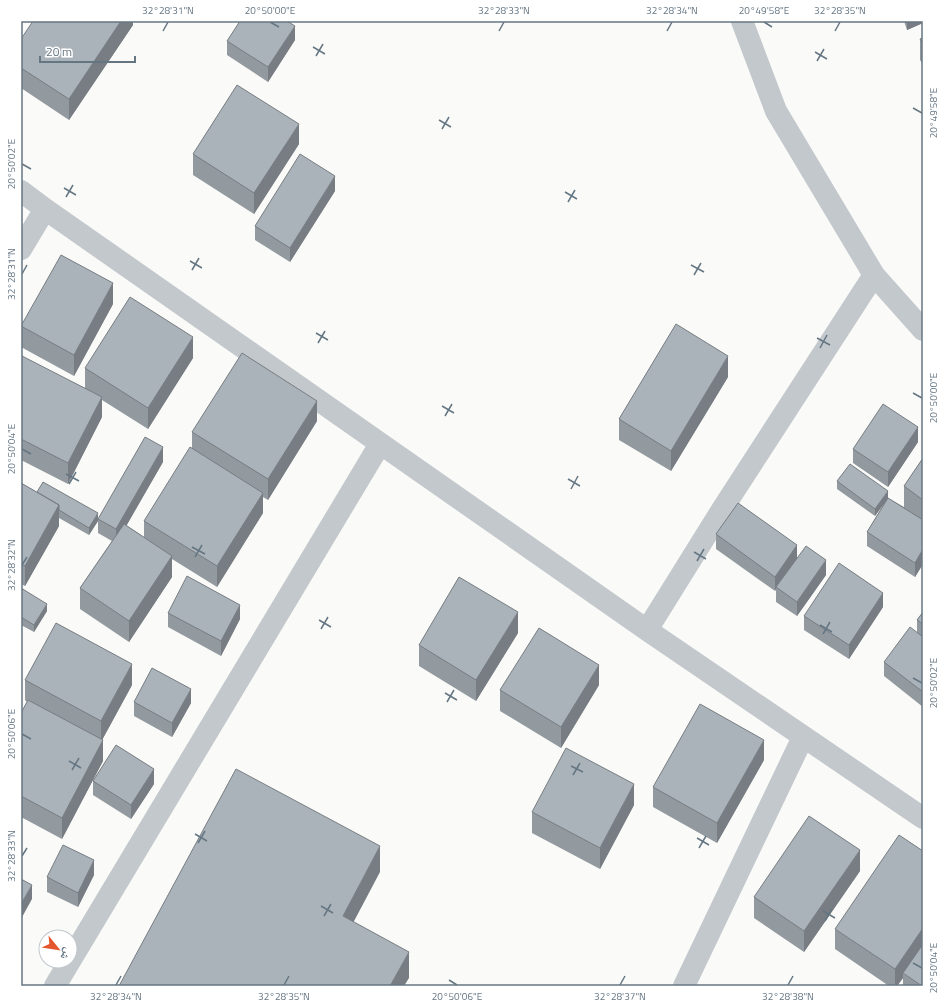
<svg xmlns="http://www.w3.org/2000/svg" width="944" height="1007" font-family="'Titillium Web','Noto Naskh Arabic',sans-serif">
<style>
.lines{fill:none;stroke-linecap:round;stroke-linejoin:round}
.minor{stroke:#c3c8cc;stroke-width:22}
.wall{fill:#929a9f}
.shaded-wall{fill:#777d82}
.building{fill:#aab3b9;stroke:#777d82}
.ticks{fill:none;stroke:#657683;stroke-width:1.5}
.neatline{fill:none;stroke:#657683;stroke-width:1.5}
.ticks-label{font-size:10px;text-anchor:middle;fill:#657683}
</style>
<rect width="100%" height="100%" fill="#fafaf8"/>
<g class="lines">
<!-- minor -->
<path class="minor" d="M742,21L776,111L874,275L923,330
M21,191L45,209L647,630L923,818
M21,249L45,209
M647,630L723,508L874,275
M55,986L380,444
M684,986L803,737"/>
</g>
<!-- wall -->
<path class="wall" d="M133,21V25L69,120L21,88V39Z
M904,21H923V23L907,30Z
M923,38V65L920,60V39Z
M295,40L268,82L227,55V41Z
M299,144L254,214L193,175V154Z
M335,191L290,262L255,240V226Z
M113,304L74,376L21,347V326Z
M21,358L85,388V368L193,358L148,429L102,400V417L68,484L21,460Z
M728,377L671,471L619,440V419Z
M317,421L268,500L263,497V513L217,587L172,559V577L129,642L80,609V588L112,541L98,533V519L163,462L126,525L144,537V521L192,448V432Z
M918,442L888,487L853,463V449Z
M923,458V564L915,577L867,546V532L884,504L875,516L837,489V481L888,498L904,507V486Z
M21,483L37,492L98,521L89,535L59,518V526L25,586L21,584Z
M716,534L797,558L826,575L797,616L776,602V589L775,591L716,549Z
M21,588L47,611L34,632L21,625Z
M883,607L849,659L804,630V616Z
M923,612V707L884,676V662L917,633V620Z
M168,613L240,619L221,656L168,627Z
M518,633L476,701L419,666V645Z
M25,680L132,685L102,740L103,761L62,839L21,817V713L27,702L25,700Z
M599,685L561,748L500,711V690Z
M134,702L191,703L172,737L134,716Z
M764,760L717,843L653,807V787Z
M93,781L154,784L131,819L93,795Z
M634,805L600,869L532,833V812Z
M860,871L804,952L754,918V897Z
M94,875L78,907L47,892V877Z
M835,929L923,986H903V978L897,986H889L835,949Z"/>
<!-- shaded-wall -->
<path class="shaded-wall" d="M121,21H133V25L69,120V99Z
M907,21H923V23L907,30Z
M295,26V40L268,82V67Z
M299,124V144L254,214V193Z
M335,176V191L290,262V248Z
M113,283V304L74,376V355Z
M193,337V358L148,429V408Z
M728,356V377L671,471V451Z
M102,397V417L68,484V463Z
M317,401V421L268,500V479Z
M918,427V442L888,487V472Z
M163,447V462L116,544V529Z
M888,491V498L875,516V509Z
M263,493V513L217,587V566Z
M59,505V526L25,586V566Z
M98,513V521L89,535V528Z
M797,545V560L776,587V589L775,591V577Z
M923,549V564L915,577V563Z
M172,556V577L129,642V621Z
M826,560V575L797,616V602Z
M883,593V607L849,659V645Z
M47,604V611L34,632V625Z
M240,605V619L221,656V641Z
M518,612V633L476,701V680Z
M132,664V685L101,742V721Z
M599,665V685L561,748V727Z
M191,689V703L172,737V723Z
M103,740V761L62,839V818Z
M764,740V760L717,843V823Z
M154,769V784L131,819V805Z
M634,784V805L600,869V848Z
M380,846V872L343,942V916Z
M860,850V871L804,952V931Z
M94,860V875L78,907V893Z
M32,885V899L21,919V904Z
M923,928V948L903,973V978L897,986H895V969Z
M409,952V978L404,986H390Z"/>
<!-- building -->
<path class="building" d="M33,21H121L69,99L21,68V39Z
M240,21H287L295,26L268,67L227,41Z
M923,38V44L920,39Z
M237,85L299,124L254,193L193,154Z
M300,154L335,176L290,248L255,226Z
M61,255L113,283L74,355L21,326Z
M130,297L193,337L148,408L85,368Z
M676,324L728,356L671,451L619,419Z
M242,353L317,401L268,479L192,432Z
M22,356L102,397L68,463L21,439V358Z
M883,404L918,427L888,472L853,449Z
M145,437L163,447L116,529L98,519Z
M190,447L263,493L217,566L144,521Z
M923,458V500L904,486Z
M850,464L888,491L875,509L837,481Z
M43,482L98,513L89,528L59,510V505L37,492Z
M21,483L59,505L25,566L21,564Z
M888,498L923,520V549L915,563L867,532Z
M738,503L797,545L775,577L716,534Z
M124,524L172,556L129,621L80,588Z
M806,546L826,560L797,602L776,587Z
M839,563L883,593L849,645L804,616Z
M187,576L240,605L221,641L168,613Z
M459,577L518,612L476,680L419,645Z
M21,588L47,604L34,625L21,617Z
M923,612V624L917,620Z
M56,623L132,664L101,721L25,680Z
M910,627L923,637V692L884,662Z
M539,628L599,665L561,727L500,690Z
M152,668L191,689L172,723L134,702Z
M28,700L103,740L62,818L21,796V713Z
M700,704L764,740L717,823L653,787Z
M116,745L154,769L131,805L93,781Z
M566,748L634,784L600,848L532,812Z
M236,769L380,846L343,916L409,952L390,986H119Z
M809,816L860,850L804,931L754,897Z
M899,835L923,851V928L895,969L835,929Z
M63,845L94,860L78,893L47,877Z
M21,879L32,885L21,904Z
M923,944V986H922L903,973Z"/>
<!-- ticks -->
<path class="ticks" d="M270,22L279,27M764,22L772,27M163,31L168,22M499,31L504,22M667,31L672,22M835,31L840,22M313,47L325,54M815,52L827,59M316,56L323,44M817,61L824,49M913,108L922,113M439,120L451,127M442,129L449,117M22,164L31,169M64,188L76,195M565,192L577,199M66,197L73,185M568,202L575,190M190,261L202,268M691,265L704,272M192,270L199,258M22,274L27,265M694,275L701,263M316,333L328,340M817,338L830,345M318,343L325,331M820,348L827,335M913,393L922,398M442,406L454,413M445,416L452,404M22,449L31,454M66,474L79,481M568,479L580,486M69,484L76,472M571,489L578,476M192,547L205,554M694,552L706,559M195,557L202,545M697,561L704,549M22,565L27,557M319,620L331,627M820,625L832,632M321,629L328,617M823,634L830,622M913,678L922,683M445,693L457,700M447,702L454,690M22,734L31,739M69,761L81,768M571,766L583,772M72,770L79,758M573,775L580,763M195,834L207,841M697,838L709,845M198,843L205,831M699,848L706,836M22,856L27,848M321,906L333,913M823,911L835,918M324,916L331,904M825,921L832,909M913,963L922,968M449,980L457,985M116,985L121,976M284,985L289,976M620,985L625,976M788,985L793,976"/>
<!-- border -->
<rect width="944" height="1007" fill="none" stroke="#ffffff" stroke-width="44"/>
<!-- north arrow -->
<g transform="translate(58 949) rotate(120)"><circle r="19" fill="#ffffff" stroke="#c1c8cd"/>
<path d="M0-3L7 15L0 10L-7 15Z" fill="#e4572e"/>
<text y="-6" font-size="11" font-weight="bold" text-anchor="middle" fill="#657683">ش</text>
</g>
<!-- scale -->
<path d="M40 56v6h95v-6" fill="none" stroke="#657683" stroke-width="2"/>
<text x="46" y="56" font-size="12" fill="#657683" stroke="#ffffff" stroke-width="3" paint-order="stroke">20 m</text>
<rect x="22" y="22" width="900" height="963" class="neatline"/>
<g class="ticks-label">
<text x="168" y="14">32°28'31"N</text>
<text x="270" y="14">20°50'00"E</text>
<text x="504" y="14">32°28'33"N</text>
<text x="672" y="14">32°28'34"N</text>
<text x="764" y="14">20°49'58"E</text>
<text x="840" y="14">32°28'35"N</text>
<text transform="translate(933 113) rotate(-90)" y="4">20°49'58"E</text>
<text transform="translate(11 164) rotate(-90)" y="4">20°50'02"E</text>
<text transform="translate(11 274) rotate(-90)" y="4">32°28'31"N</text>
<text transform="translate(933 398) rotate(-90)" y="4">20°50'00"E</text>
<text transform="translate(11 449) rotate(-90)" y="4">20°50'04"E</text>
<text transform="translate(11 565) rotate(-90)" y="4">32°28'32"N</text>
<text transform="translate(933 683) rotate(-90)" y="4">20°50'02"E</text>
<text transform="translate(11 734) rotate(-90)" y="4">20°50'06"E</text>
<text transform="translate(11 856) rotate(-90)" y="4">32°28'33"N</text>
<text transform="translate(933 968) rotate(-90)" y="4">20°50'04"E</text>
<text x="116" y="1000">32°28'34"N</text>
<text x="284" y="1000">32°28'35"N</text>
<text x="457" y="1000">20°50'06"E</text>
<text x="620" y="1000">32°28'37"N</text>
<text x="788" y="1000">32°28'38"N</text>
</g>
</svg>
